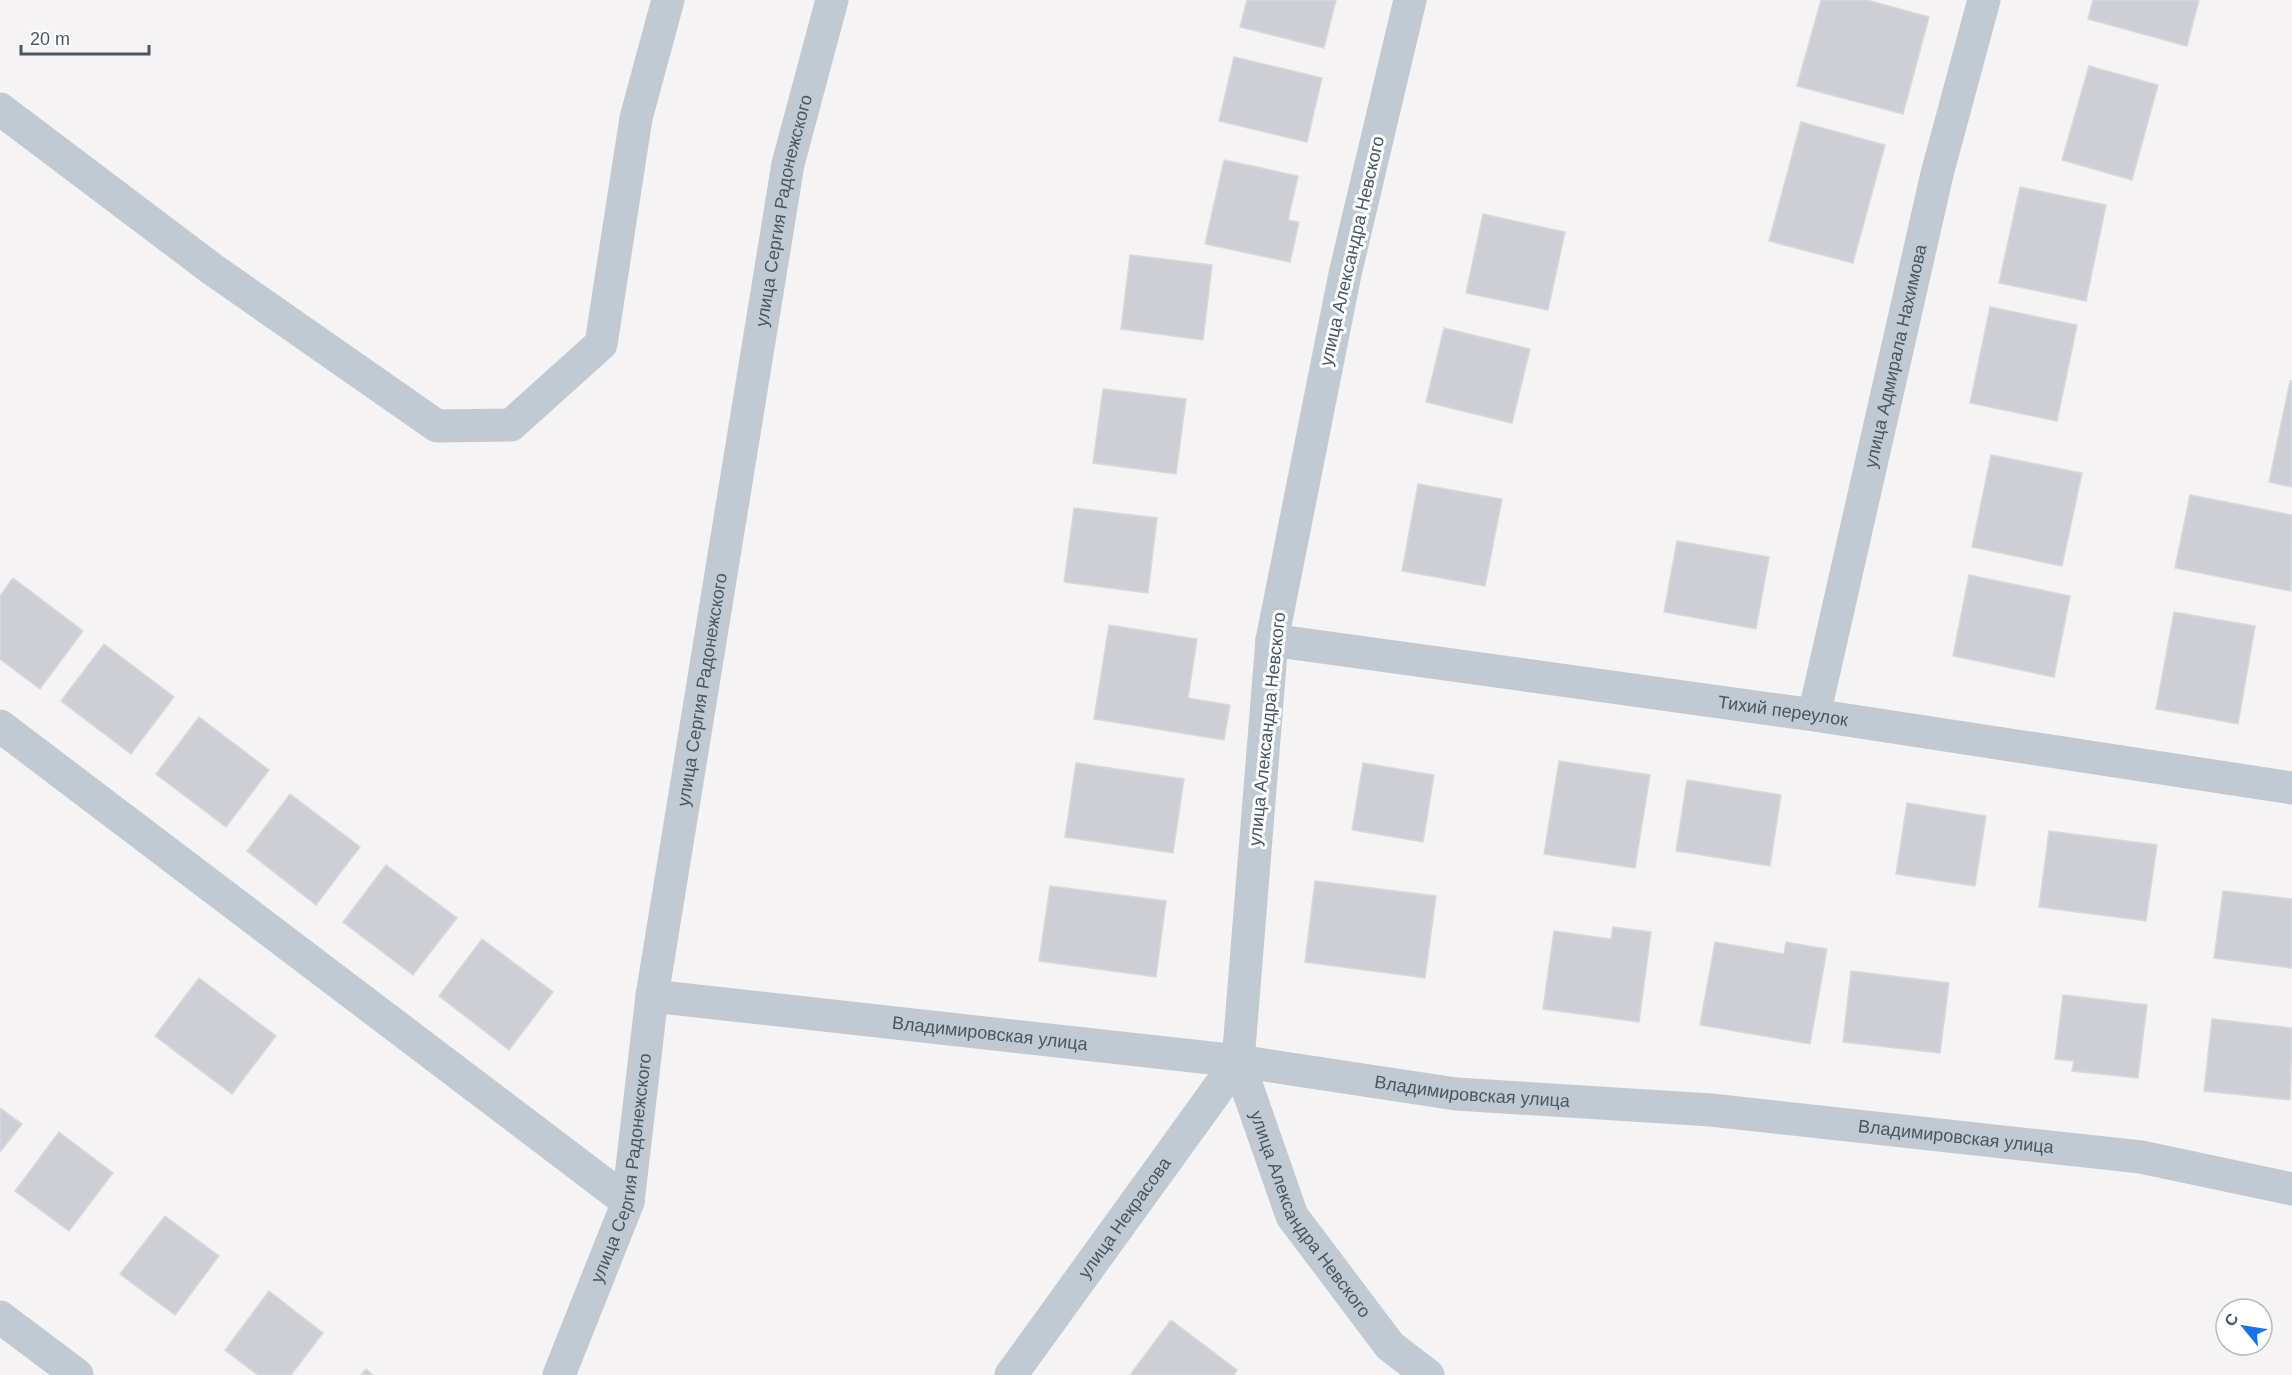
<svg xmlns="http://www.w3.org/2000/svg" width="2292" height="1375" font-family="Arial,sans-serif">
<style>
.building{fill:#cdcfd5;stroke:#d7d9de;stroke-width:1.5}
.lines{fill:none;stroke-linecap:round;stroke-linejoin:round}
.minor{stroke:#c1cad2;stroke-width:33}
.labels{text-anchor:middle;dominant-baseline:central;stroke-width:6;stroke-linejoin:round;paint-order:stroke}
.street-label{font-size:18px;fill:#4a5661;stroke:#fff}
</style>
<rect width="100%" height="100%" fill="#f5f3f3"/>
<!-- building -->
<path class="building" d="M1247,0H1336L1324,48L1240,27Z
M1821,0H1867L1929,17L1903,114L1797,86Z
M2093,0H2199L2187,46L2088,19Z
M1234,57L1322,78L1307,142L1219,121Z
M2089,66L2158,85L2132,180L2062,160Z
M1801,122L1885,145L1853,263L1769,241Z
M1224,160L1298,176L1288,220L1299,222L1290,262L1205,244Z
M2020,187L2106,205L2086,301L1999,283Z
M1483,214L1565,232L1548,310L1466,293Z
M1130,255L1212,265L1203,340L1121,329Z
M1990,307L2077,325L2057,421L1970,403Z
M1444,328L1530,349L1512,423L1426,402Z
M2290,381H2292V487L2269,482Z
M1103,389L1186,399L1176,474L1093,463Z
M1991,455L2082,473L2062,566L1972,547Z
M1418,484L1502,499L1485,586L1402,571Z
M2190,495L2292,515L2291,591L2175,568Z
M1074,508L1157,518L1148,593L1064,582Z
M1677,541L1769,557L1756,629L1664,612Z
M1969,575L2070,596L2054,677L1953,656Z
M13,578L83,631L40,689L0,659V596Z
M2174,612L2255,626L2238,724L2156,709Z
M1109,625L1197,639L1188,698L1230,705L1224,740L1094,719Z
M104,644L174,697L131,754L61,701Z
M199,717L269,770L226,827L156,774Z
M1559,761L1650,775L1635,868L1544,854Z
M1076,763L1184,779L1173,853L1065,837Z
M1363,763L1434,775L1423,842L1352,830Z
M1687,780L1781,795L1770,866L1676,851Z
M290,794L360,847L316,905L247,851Z
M1907,803L1986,816L1975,886L1896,874Z
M2049,831L2157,845L2146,921L2039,907Z
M386,865L457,918L413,975L343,922Z
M1315,881L1436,896L1425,978L1305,962Z
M1050,886L1166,901L1156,977L1039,961Z
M2223,891L2292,899V968L2214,958Z
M1613,927L1651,932L1639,1022L1543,1009L1554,931L1611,939Z
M482,939L553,992L509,1050L439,996Z
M1715,942L1784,954L1786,942L1827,949L1810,1044L1700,1025Z
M1851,971L1949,983L1940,1053L1843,1042Z
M199,978L276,1036L232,1094L155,1036Z
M2063,995L2147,1005L2138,1078L2072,1071L2074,1061L2055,1059Z
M2212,1019L2292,1028L2290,1100L2204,1091Z
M0,1108L22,1124L0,1152Z
M59,1132L113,1173L69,1231L15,1191Z
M165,1216L219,1256L175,1315L120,1274Z
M269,1291L323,1333L291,1375H258L225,1350Z
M1171,1320L1237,1370L1234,1375H1130Z
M366,1369L373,1375H361Z"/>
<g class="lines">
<!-- minor -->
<g class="minor">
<path id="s1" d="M1410,0L1345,274L1272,640L1238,1061L1292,1216L1390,1346L1428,1375"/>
<path d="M0,109L212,269L437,426L511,425L601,344L636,118L668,0"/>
<path id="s2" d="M1272,640L1814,715L2292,788"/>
<path id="s3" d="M1814,715L1937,174L1984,0"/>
<path d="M0,726L628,1202"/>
<path id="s4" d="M652,996L1238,1061L1456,1094L1711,1110L2141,1157L2292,1189"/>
<path d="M0,1317L77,1375"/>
<path id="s5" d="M559,1375L628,1202L652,996L788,164L832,0"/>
<path id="s6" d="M1011,1375L1238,1061"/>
</g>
</g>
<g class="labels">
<!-- street labels -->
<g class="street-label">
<text stroke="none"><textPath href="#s5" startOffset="1190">улица Сергия Радонежского</textPath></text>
<text transform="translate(1352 251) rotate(-77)">улица Александра Невского</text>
<text stroke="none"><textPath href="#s3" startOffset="368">улица Адмирала Нахимова</textPath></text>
<text stroke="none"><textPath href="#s5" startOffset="704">улица Сергия Радонежского</textPath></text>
<text stroke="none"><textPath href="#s2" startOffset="516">Тихий переулок</textPath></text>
<text transform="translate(1267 729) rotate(-84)">улица Александра Невского</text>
<text stroke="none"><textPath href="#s4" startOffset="340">Владимировская улица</textPath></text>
<text stroke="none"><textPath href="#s4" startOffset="826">Владимировская улица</textPath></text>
<text stroke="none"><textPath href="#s4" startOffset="1312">Владимировская улица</textPath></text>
<text stroke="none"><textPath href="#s5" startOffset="218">улица Сергия Радонежского</textPath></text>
<text stroke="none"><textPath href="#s1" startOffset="1248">улица Александра Невского</textPath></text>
<text stroke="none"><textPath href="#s6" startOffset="194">улица Некрасова</textPath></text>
</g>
</g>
<!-- north arrow -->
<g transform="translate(2244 1327) rotate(300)"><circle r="28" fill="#ffffff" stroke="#b7bbc0" stroke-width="1.5"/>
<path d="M0-4.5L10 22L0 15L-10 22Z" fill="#1a73e8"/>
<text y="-9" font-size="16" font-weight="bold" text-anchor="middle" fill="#4a5661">С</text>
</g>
<!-- scale -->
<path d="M21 45v9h128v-9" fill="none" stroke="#4a5661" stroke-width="3"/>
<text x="30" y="45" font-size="18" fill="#4a5661" stroke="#ffffff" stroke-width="4.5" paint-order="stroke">20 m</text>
</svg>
